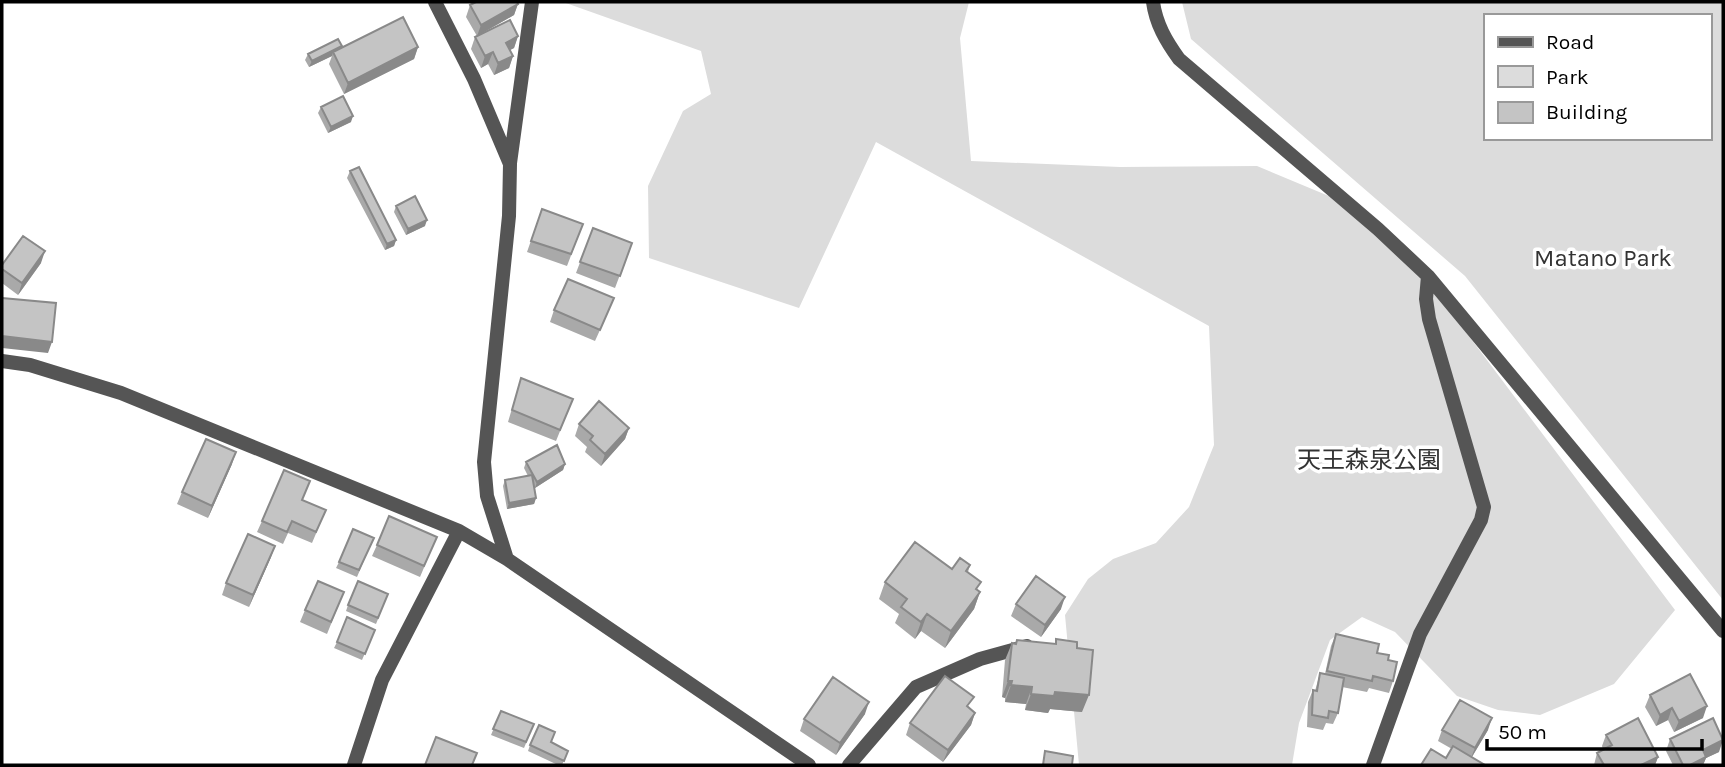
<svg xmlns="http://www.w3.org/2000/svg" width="1725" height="767" font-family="Karla,'Noto Sans JP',sans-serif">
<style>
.green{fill:#dcdcdc;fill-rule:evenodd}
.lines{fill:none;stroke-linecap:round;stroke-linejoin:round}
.street{stroke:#555;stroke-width:14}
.wall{fill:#a9a9a9}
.shaded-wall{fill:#898989}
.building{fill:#c4c4c4;stroke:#898989;stroke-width:2}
.labels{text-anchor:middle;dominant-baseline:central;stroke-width:7;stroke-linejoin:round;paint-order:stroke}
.park-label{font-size:24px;fill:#333;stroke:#fff}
</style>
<rect width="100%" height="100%" fill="#fff"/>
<!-- green -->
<path class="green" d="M563,2H969L960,38L971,161L1120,167L1257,166L1336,199L1420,271L1675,610L1614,684L1540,715L1498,710L1457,696L1395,632L1362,617L1330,640L1299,723L1292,765H1079L1065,615L1088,579L1113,559L1156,543L1189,507L1214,445L1209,326L876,142L799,308L649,258L648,186L683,111L711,94L701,51Z
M1182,2H1723V600L1465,276L1191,39ZM1485,16H1709V138H1485Z"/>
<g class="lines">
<!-- street -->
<path class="street" d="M435,2L474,79L510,164L509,216L484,462L487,496L507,559
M1153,2C1156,24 1166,41 1179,59L1378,229L1428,276L1723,631
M510,163L532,2
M2,361L30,365L121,393L459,531L507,559L809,765
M354,765L382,680L459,531
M849,765L916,687L980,659L1027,646
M1373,765L1420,634L1481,520L1484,507L1429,319L1426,299L1428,276"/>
</g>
<!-- wall -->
<path class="wall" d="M518,3L514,15L481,34L518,36L514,48L510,50L513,56L509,68L494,75L488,64L481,68L471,49L475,37L477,36L466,17L470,5Z
M418,47L414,59L344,94L329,64L332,56L309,67L305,60L308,54L341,49Z
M321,107L351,122L328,133L318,113Z
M350,171L396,240L394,246L385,250L347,178Z
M396,206L425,226L406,235L394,212Z
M542,209L583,224L567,266L527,252Z
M593,228L632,243L615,288L576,273Z
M41,263L18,295L2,283V265Z
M554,310H609L595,341L550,322Z
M521,378L573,399L556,441L508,422Z
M579,424L629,428L625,439L601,466L585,452L587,447L575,436Z
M526,462L565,464L563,470L535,488L534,486L536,498L534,504L507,509L503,486L505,480L528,476L524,468Z
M232,464L208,518L177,504L182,492Z
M302,500L326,510L312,543L288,533L283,544L257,532L262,521Z
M437,537L420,577L372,556L377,545Z
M371,544L357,577L336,568L339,562Z
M271,557L249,607L222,595L226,583Z
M970,565L968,572L978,590L980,592L974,609L945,648L921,631L915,639L895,623L899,614L879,599L885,582Z
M344,592L327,634L300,622L305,610Z
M388,594L376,624L346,611L348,605Z
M1016,604L1061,609L1041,637L1011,616Z
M375,630L362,660L334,648L337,642Z
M1336,634L1377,653L1388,660L1393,681L1389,693L1369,688L1367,692L1342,687L1338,713L1333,724L1326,723L1323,730L1307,727L1308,702L1313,690L1315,691L1320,673L1325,674L1331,646Z
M1056,639L1077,648L1082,712L1050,709L1048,713L1025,710L1026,704L1005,702V698L1002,697L1005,660L1012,643L1015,644L1017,640L1055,644Z
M1650,695L1703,718L1674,732L1668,720L1656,726L1645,707Z
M969,709L975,713L971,725L943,762L906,735L910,723Z
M501,711L534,724L524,748L491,735Z
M865,714L836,755L800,731L804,719Z
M1442,730H1488L1472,757L1446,758L1452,749L1438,741Z
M1606,735L1658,757L1655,765H1594L1597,753L1603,750L1602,746Z
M1670,739L1719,752L1706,758L1703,765H1673L1666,751Z
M530,745L568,751L562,765H558L528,751Z"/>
<!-- shaded-wall -->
<path class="shaded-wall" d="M518,4L514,15L477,36L481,25Z
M518,36L514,48L502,54L506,43Z
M342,46L339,52H333L332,56L309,67L312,61Z
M418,47L414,59L344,94L348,83Z
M493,52L488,64L481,68L485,56Z
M513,56L509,68L494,75L498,63Z
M353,116L351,122L328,133L331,127Z
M427,220L425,226L406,235L408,229Z
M396,240L394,246L385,250L387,244Z
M45,251L41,263L18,295L22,283Z
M2,336L52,342L48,353L2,348Z
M629,428L625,439L601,466L605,454Z
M236,452L232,464L208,518L212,506Z
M565,464L563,470L535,488L537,482Z
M536,498L534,504L507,509L509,503Z
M275,546L271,557L249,607L253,595Z
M980,592L974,609L945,648L951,631Z
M1065,597L1061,609L1041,637L1045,625Z
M927,614L921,631L915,639L921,622Z
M1008,681H1012L1005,698L1002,697Z
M1011,685L1032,687L1026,704L1005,702Z
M1055,692L1089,695L1082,712L1050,709L1048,713L1025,710L1031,694Z
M869,702L865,714L836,755L840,743Z
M1707,706L1703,718L1674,732L1679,721Z
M1672,708L1668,720L1656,726L1660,715Z
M975,713L971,725L943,762L948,750Z
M1492,718L1488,730L1470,760L1475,748Z
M1723,740L1719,752L1706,758L1703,765H1690L1703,750Z
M1658,757L1655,765H1641Z"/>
<!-- building -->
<path class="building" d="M476,2H517L518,4L481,25L470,5Z
M403,17L418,47L348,83L333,52Z
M510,20L518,36L506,43L513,56L498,63L493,52L485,56L475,37Z
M338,39L342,46L312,61L308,54Z
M343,96L353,116L331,127L321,107Z
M359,167L396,240L387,244L350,171Z
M415,196L427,220L408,229L396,206Z
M542,209L583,224L571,254L531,241Z
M593,228L632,243L620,276L580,262Z
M23,236L45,251L22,283L2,269V265Z
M568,279L614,298L600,330L554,310Z
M2,298L56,303L52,342L2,336Z
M521,378L573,399L560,430L512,410Z
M599,401L629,428L605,454L590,440L593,436L579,424Z
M206,439L236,452L212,506L182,492Z
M557,445L565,464L537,482L526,462Z
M284,470L310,481L302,500L326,510L316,532L292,521L287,532L262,521Z
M532,475L536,498L509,503L505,480Z
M389,516L437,537L424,566L377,545Z
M353,529L374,538L359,570L339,562Z
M248,534L275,546L253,595L226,583Z
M915,542L952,569L960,558L970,565L966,571L981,582L976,589L980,592L951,631L927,614L921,622L901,607L907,599L885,582Z
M1036,576L1065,597L1045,625L1016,604Z
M318,581L344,592L331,622L305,610Z
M358,581L388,594L378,618L348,605Z
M347,617L375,630L365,654L337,642Z
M1336,634L1379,644L1377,653L1389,655L1388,660L1397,662L1393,681L1373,676L1372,681L1327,671Z
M1056,639L1077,642V648L1093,650L1089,695L1055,692L1054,696L1031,694L1032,687L1011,685L1012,681H1008L1012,643L1016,644L1017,640L1056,644Z
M1320,673L1344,678L1338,713L1329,711L1328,718L1312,715L1313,690L1317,691Z
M1690,674L1707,706L1679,721L1672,708L1660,715L1650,695Z
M945,676L974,697L967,706L975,713L948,750L910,723Z
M833,677L869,702L840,743L804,719Z
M1460,700L1492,718L1475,748L1442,730Z
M501,711L534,724L526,742L493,729Z
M1638,718L1658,757L1641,765H1604L1597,753L1612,745L1606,735Z
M1713,718L1723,740L1703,750L1706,757L1690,765H1683L1670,739Z
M539,725L555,732L551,742L568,751L564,761L530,745Z
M436,737L477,753L472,765H425Z
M1453,746L1485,765H1421L1431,749L1446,758Z
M1045,751L1073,756L1072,765H1043Z"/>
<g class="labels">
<!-- park labels -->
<g class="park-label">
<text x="1603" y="258">Matano Park</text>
<text x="1369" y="460">天王森泉公園</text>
</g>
</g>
<!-- border -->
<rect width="1725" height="767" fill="none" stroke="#000000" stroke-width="7"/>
<!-- legend -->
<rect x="1484" y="14" width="228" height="126" fill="#ffffff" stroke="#999999" stroke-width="2"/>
<rect x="1498" y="37" width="35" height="10" fill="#555555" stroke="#999999" stroke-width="2"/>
<text x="1546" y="49" font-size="21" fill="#000000">Road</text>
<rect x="1498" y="66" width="35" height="21" fill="#dcdcdc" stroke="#999999" stroke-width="2"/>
<text x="1546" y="84" font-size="21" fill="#000000">Park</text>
<rect x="1498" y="102" width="35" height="21" fill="#c4c4c4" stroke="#999999" stroke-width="2"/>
<text x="1546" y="119" font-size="21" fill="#000000">Building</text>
<!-- scale -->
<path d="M1487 739v10h215v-10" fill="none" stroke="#000000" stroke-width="3.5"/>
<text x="1498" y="739" font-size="21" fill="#000000" stroke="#ffffff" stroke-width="5" paint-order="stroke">50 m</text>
</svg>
